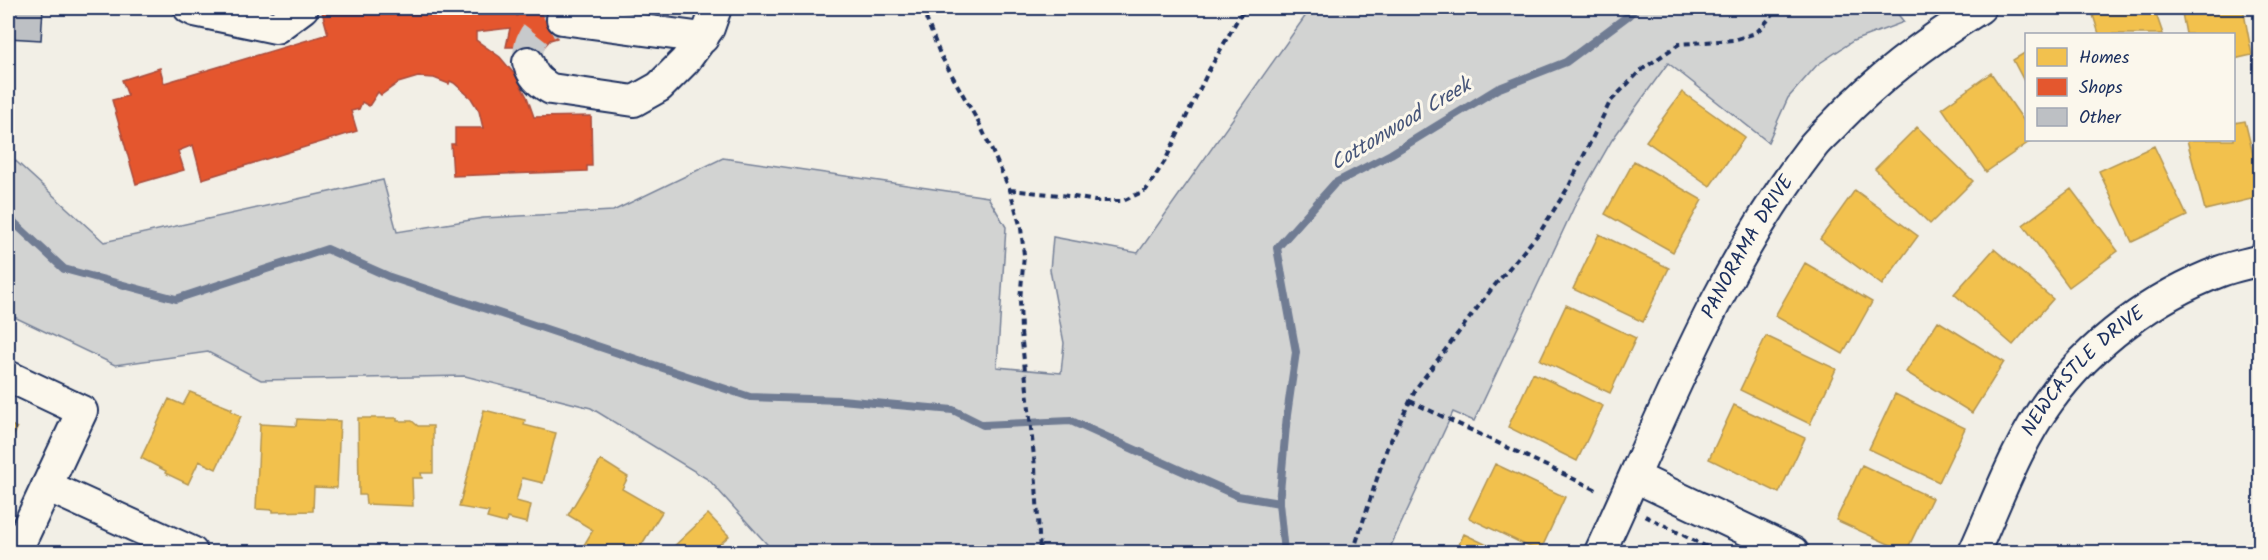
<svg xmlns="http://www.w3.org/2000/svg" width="2268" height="560" font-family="Kalam,sans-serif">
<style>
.green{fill:#d2d3d2;stroke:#768198;stroke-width:1.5}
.homes{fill:#f2c14e;stroke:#b29553;stroke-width:1.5}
.shops{fill:#e4572e;stroke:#a84b3c;stroke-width:1.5}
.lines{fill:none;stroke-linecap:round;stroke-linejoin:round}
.stream{stroke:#707b93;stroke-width:8}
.building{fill:#bdc0c4;stroke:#1b2f5e;stroke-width:1.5}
.minor-tunnel{stroke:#c7c9cb;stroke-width:30;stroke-dasharray:30 15;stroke-linecap:butt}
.minor-casing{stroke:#1b2f5e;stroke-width:34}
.path{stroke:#1b2f5e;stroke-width:4;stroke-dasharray:6 4.5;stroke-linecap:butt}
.minor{stroke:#fbf7ec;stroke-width:30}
.labels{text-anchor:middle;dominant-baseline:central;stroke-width:6;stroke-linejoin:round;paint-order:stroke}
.street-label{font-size:20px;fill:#1b2f5e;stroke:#fbf7ec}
.water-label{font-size:21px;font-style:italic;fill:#465579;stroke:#fbf7ec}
</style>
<rect width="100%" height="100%" fill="#f2efe6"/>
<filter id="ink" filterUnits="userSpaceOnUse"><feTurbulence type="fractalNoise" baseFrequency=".0167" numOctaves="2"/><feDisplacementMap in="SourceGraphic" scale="12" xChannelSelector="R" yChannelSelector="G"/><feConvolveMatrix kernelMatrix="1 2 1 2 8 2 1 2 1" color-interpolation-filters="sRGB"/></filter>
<g filter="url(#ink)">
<!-- green -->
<path class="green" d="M1311,8H1893L1904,22L1853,41L1817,65L1788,98L1768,142L1668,63L1612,140L1576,203L1474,421L1453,412L1388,552H774L709,480L591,408L465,376L261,380L208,352L115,365L8,314V154L104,242L383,180L397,232L483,218L613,211L723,158L988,197L1006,227L997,367L1061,373L1064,343L1050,270L1053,237L1138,253Z"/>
<!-- homes -->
<path class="homes" d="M2116,8H2154L2163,34H2099L2093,15Z
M2181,8H2243L2252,55L2234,59V34H2186Z
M2026,52V85L2013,60Z
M1991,73L2026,124V140H2032L1986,172L1942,108Z
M1682,92L1745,137L1710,186L1646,141Z
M2245,121L2260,183V197L2205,210L2187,140H2234V123Z
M1917,127L1973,181L1930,224L1875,169Z
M2154,146L2187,216L2132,242L2099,171Z
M1634,161L1702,200L1673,252L1605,214Z
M2071,189L2118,251L2069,287L2023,225Z
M1855,190L1918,236L1882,285L1820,239Z
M1599,234L1669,268L1643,322L1573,289Z
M1994,249L2053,299L2013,345L1954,294Z
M1805,263L1872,302L1843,354L1775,316Z
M1566,305L1636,338L1610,393L1540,360Z
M1938,321L2004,362L1972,413L1906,372Z
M1766,336L1836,369L1810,424L1740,390Z
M1533,373L1603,406L1577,461L1508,427Z
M190,392L232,409L231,411L241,416L216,469L199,461L188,484L165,473L166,471L141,458L169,399L183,405Z
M1895,394L1965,428L1939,482L1869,449Z
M1734,405L1805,438L1779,493L1709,459Z
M484,410L525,420L524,425L556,433L543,483L522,478L516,501L531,505L527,523L507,518L506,523L487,518L489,512L459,507Z
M358,418H397V421H412L418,426H433V473H421L422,478H412L413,506L366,504L365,495H359Z
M297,419L340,421L337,488L314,487L313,511L273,512V510L256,509L260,424L296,426Z
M8,423L17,428L8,450Z
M601,460L628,477L622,489L662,512L637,552H584L581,550L593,530L568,515Z
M1495,464L1565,497L1540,552L1469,518Z
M1862,465L1932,498L1906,552L1836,520Z
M708,514L729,536L720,544L728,552H670L669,551Z
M1464,534L1502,552H1455Z"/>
<!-- shops -->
<path class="shops" d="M321,8H516L517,16L525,8H552L557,38L550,40L544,47H506L510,28L476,32V40L500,57L515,75L527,97L534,117L591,116L592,166H587V171L453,176L451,144H455V128H483L479,111L471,98L454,83L450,81L449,84L434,78L418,77L398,83L381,95L378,92L369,106L362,102L359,109L351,111L357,131L202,179L193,145L178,151L184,170L136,184L112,100L128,96L122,80L160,68L164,83L328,34Z"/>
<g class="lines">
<!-- stream -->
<path class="stream" d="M8,217L64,269L176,299L327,249L390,277L750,397L841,400L953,410L983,425L1071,421L1238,496L1279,503
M1284,552L1279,503L1287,415L1296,352L1277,248L1335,183L1391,154L1497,89L1566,62L1629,15L1636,8"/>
</g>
<!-- building -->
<path class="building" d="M8,8H43L41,40L8,38Z"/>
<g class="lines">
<!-- minor-tunnel -->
<path class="minor-tunnel" d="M528,62C527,38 538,24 562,19"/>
<defs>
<g id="minor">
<path d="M189,8L195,11L276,28L303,8"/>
<path d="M562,19L703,38"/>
<path d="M528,62C532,75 538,82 551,89L634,101L659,87L685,61L709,28L716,8"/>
<path d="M8,376L82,411L16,552"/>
<path d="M1635,477L1793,552"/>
<path d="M47,486L192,552"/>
<path id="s1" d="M1600,552C1664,414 1719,268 1813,146C1820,137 1830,129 1838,120C1880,76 1929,40 1980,8"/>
<path id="s2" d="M1974,552C1997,502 2016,446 2049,401C2091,343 2154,296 2221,271C2234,266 2247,264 2260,260"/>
</g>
</defs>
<!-- minor casing -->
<use href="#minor" class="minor-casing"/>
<!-- path -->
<path class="path" d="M922,8L940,54L981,127L1010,190L1021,228L1024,255L1020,300L1021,332L1035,467L1040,552
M1010,190L1069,196L1095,201H1123L1146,190L1165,161L1208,72L1240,15L1248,8
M1410,401L1599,491
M1645,516L1717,552
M1353,552L1387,448L1417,387L1494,286L1540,232L1569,186L1610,102L1640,71L1679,44L1733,40L1756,33L1771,17L1776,8"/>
<!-- minor -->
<use href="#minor" class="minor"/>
</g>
</g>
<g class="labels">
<!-- street labels -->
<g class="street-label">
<text stroke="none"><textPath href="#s1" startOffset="339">PANORAMA DRIVE</textPath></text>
<text stroke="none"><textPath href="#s2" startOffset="214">NEWCASTLE DRIVE</textPath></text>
</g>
<!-- water labels -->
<g class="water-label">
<text transform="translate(1401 125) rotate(-31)">Cottonwood Creek</text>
</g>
</g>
<!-- margin -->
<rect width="2268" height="560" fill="none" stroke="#fbf7ec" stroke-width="30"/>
<rect x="15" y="15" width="2238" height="530" fill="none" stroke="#1b2f5e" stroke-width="2" filter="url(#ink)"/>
<!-- legend -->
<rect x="2025" y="33" width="210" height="108" fill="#fbf7ec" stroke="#a1a7b3" stroke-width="1.5"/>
<rect x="2037" y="48" width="30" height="18" fill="#f2c14e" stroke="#a1a7b3" stroke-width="1.5"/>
<text x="2079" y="63" font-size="18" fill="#1b2f5e">Homes</text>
<rect x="2037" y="78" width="30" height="18" fill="#e4572e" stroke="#a1a7b3" stroke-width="1.5"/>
<text x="2079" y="93" font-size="18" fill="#1b2f5e">Shops</text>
<rect x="2037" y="108" width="30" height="18" fill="#bdc0c4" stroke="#a1a7b3" stroke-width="1.5"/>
<text x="2079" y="123" font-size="18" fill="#1b2f5e">Other</text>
</svg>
